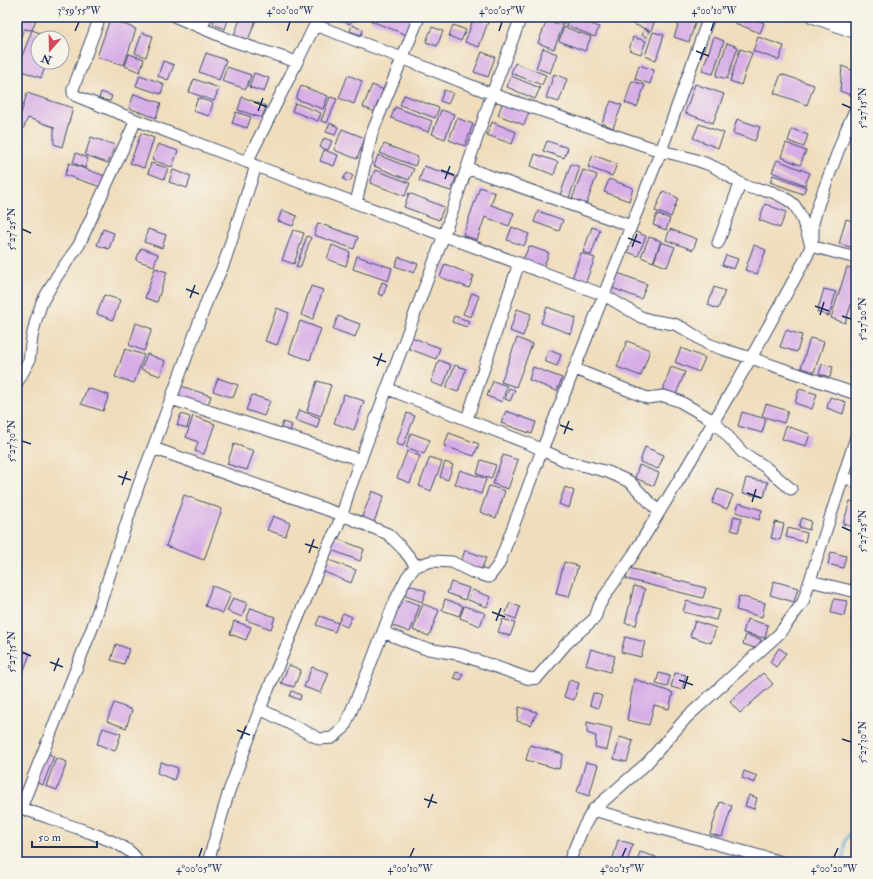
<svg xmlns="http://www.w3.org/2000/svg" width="873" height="879" font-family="'IM FELL Double Pica',serif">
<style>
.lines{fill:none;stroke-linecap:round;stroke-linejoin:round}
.stream{stroke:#56a8d1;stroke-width:2.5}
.building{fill:#d7ade7}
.minor-casing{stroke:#3b496c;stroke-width:13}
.minor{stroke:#fff;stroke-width:11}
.ticks{fill:none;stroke:#1b2f5e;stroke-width:1.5}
.neatline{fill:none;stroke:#1b2f5e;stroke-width:1.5}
.ticks-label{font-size:10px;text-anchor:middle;fill:#1b2f5e}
</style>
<rect width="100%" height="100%" fill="#f7f3e8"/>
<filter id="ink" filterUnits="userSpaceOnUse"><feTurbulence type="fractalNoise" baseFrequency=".025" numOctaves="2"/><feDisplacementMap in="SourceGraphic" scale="8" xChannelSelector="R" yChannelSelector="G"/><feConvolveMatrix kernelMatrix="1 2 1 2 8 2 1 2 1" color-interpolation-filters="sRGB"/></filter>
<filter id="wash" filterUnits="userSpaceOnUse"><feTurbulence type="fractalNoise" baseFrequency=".012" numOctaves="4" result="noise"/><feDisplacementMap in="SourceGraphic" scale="16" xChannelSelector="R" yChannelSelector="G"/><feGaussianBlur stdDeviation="0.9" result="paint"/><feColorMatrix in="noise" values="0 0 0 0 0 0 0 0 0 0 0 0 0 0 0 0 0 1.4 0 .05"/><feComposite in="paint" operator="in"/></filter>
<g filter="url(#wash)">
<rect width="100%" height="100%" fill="#efddbc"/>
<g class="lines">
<!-- stream -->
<path class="stream" d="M843,862L845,841L856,821"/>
</g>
<g id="blocks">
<!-- building -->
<path class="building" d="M17,17H37L32,30L52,38H38V62H47L41,78L17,69L32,30L24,29L20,39L17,38Z
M215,17H229L225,29L213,24Z
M241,17H257L247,43L233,38Z
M330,17H353L350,24Z
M372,17H405L413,20L407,35L371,21Z
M474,17L488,22L479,47L465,42Z
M553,17H566L564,24L552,19Z
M569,17H573L599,27L595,37L566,25Z
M582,17H601L598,23Z
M621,17H646L655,20L651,31L620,19Z
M681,17H687L696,20L689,42L674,37Z
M737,17H749L764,23L760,33L735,23Z
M110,19L136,29L124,65L97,57Z
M547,20L563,26L554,49L538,43Z
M352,25L363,30L361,35L350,31Z
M453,25L466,30L461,41L449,36Z
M432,27L443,31L437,46L426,42Z
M564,27L591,37L585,51L559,41Z
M644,29L649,31L647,37L642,35Z
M653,32L664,35L656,60L645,56Z
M142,33L153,36L146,57L135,53Z
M633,37L646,41L641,54L629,50Z
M714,37L724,41L713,74L702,71Z
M758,37L784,46L779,60L753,51Z
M727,43L738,47L727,79L716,76Z
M543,48L557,54L550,73L536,68Z
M740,49L752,53L741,85L730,81Z
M482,52L495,57L488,77L474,72Z
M206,53L226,60L219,80L199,72Z
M129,54L144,59L140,72L125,66Z
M163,61L174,65L168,80L158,76Z
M515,63L546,75L542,85L511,73Z
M639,65L654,70L650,84L635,79Z
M842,66L856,72V97L840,91Z
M227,67L251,75L246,89L222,81Z
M254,73L269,78L264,92L249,87Z
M554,74L567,79L559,102L546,98Z
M781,74L814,85L807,105L774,93Z
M140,75L164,84L161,94L136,86Z
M348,75L362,81L354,104L339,98Z
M511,76L540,88L535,99L507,87Z
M194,79L219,88L214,101L189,92Z
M632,81L645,85L637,107L625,103Z
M695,84L724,94L713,123L685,113Z
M372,85L384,90L375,112L363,107Z
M301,86L328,96L323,109L296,99Z
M444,90L453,93L448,104L440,101Z
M101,92L112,96L110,101L99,99Z
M27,93L73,108L62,147L54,144V127L28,118L23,129L17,127Z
M134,94L161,103L156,118L129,108Z
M404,95L439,108L435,118L400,105Z
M242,97L266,106L262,118L238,110Z
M330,97L337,99L327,123L321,121Z
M198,98L213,103L209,116L193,111Z
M503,101L529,112L524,125L498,115Z
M611,101L622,105L613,128L602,123Z
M295,103L321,113L318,121L292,111Z
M395,107L432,121L428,132L391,118Z
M441,110L454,114L445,139L432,134Z
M236,112L251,117L247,128L232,123Z
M457,118L473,124L465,146L449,140Z
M737,119L760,127L755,141L733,133Z
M492,122L516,132L512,144L487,135Z
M330,123L338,127L335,135L326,132Z
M699,124L724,133L718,148L693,138Z
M342,129L365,138L357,159L334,150Z
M792,129L808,135L804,147L788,141Z
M141,133L154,138L144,168L130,163Z
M91,137L115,145L108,163L85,155Z
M324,138L332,141L328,150L320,147Z
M547,141L568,148L564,158L543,151Z
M786,143L806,151L800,165L781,157Z
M158,144L178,151L172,167L152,160Z
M384,144L418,157L415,166L380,153Z
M324,150L338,155L334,166L320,161Z
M76,153L88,158L85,168L73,163Z
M535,154L558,162L554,175L531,166Z
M378,155L414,169L409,180L374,166Z
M593,155L617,164L612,176L588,167Z
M777,160L810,173L805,185L772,172Z
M69,163L105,176L101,187L65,175Z
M151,163L168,168L164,179L148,173Z
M571,164L580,167L569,198L560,195Z
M424,166L456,177L451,191L419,181Z
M173,170L191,176L187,188L169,182Z
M375,170L410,183L405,196L370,183Z
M583,170L597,175L586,205L572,199Z
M347,173L353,176L349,182L343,179Z
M773,175L806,187L803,194L770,182Z
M609,179L633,188L629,201L604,192Z
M480,187L495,193L491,205L514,213L509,226L485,217L477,240L463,235Z
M663,191L678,198L671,217L655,211Z
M409,193L444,207L439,220L404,207Z
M765,204L786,212L780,228L759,220Z
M282,210L297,216L293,226L278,221Z
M538,211L563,220L559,231L534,222Z
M657,214L670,219L666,230L653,225Z
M846,219L856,222V242L854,248L839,244Z
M318,223L358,237L354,249L314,235Z
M512,227L529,234L524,246L507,240Z
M592,227L600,230L591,255L583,252Z
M103,229L114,233L109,249L97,245Z
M148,229L166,235L162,248L144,242Z
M670,229L697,239L693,250L666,240Z
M293,230L304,233L294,264L282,260Z
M633,231L646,236L638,256L625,251Z
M307,236L311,238L300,268L296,267Z
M649,237L661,241L653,262L641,257Z
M661,242L675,247L667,267L654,262Z
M332,245L350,252L346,266L327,259Z
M754,245L766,250L757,274L745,270Z
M529,246L549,253L543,268L523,260Z
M141,248L158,254L154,266L136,260Z
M581,253L595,258L585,284L572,279Z
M726,255L738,259L734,269L722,265Z
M357,256L392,268L388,281L353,269Z
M399,257L418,264L414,273L395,266Z
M445,264L474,276L469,288L440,277Z
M847,267L856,270V290L845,323L831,318Z
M155,268L167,272L157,302L145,298Z
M615,272L647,284L641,299L610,287Z
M382,282L387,284L383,296L378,294Z
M311,286L323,290L313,319L301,315Z
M714,287L725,291L718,309L708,305Z
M824,289L836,292L829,316L817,312Z
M472,293L479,296L471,317L463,314Z
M104,295L120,300L113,320L97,314Z
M547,307L576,318L571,334L541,323Z
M277,308L289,313L277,345L265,341Z
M517,309L531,314L523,336L510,331Z
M338,316L360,324L355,337L333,329Z
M454,316L469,321L467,327L452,322Z
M300,321L321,329L310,360L289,353Z
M136,323L152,329L144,351L129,345Z
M786,330L802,335L797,352L780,347Z
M411,337L440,348L436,359L407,348Z
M517,338L532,344L516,387L501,382Z
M810,338L824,342L814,372L801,368Z
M627,341L650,350L641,376L617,367Z
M681,348L705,358L699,372L675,362Z
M125,349L144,355L134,383L115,377Z
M549,350L561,355L557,366L544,361Z
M147,354L165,361L160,376L141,369Z
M439,360L451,365L443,387L431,382Z
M822,364L833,367L830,377L819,374Z
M455,365L466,369L458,392L446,388Z
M533,367L562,378L557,391L529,380Z
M671,367L685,372L675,397L662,392Z
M218,378L238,385L233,398L213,391Z
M317,381L331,385L321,416L307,411Z
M493,381L507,386L502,402L487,396Z
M181,386L211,396L207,408L178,397Z
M87,388L109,395L103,411L81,404Z
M509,388L515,390L510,401L505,399Z
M799,389L817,394L812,409L795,403Z
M344,394L364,401L354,430L334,423Z
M252,395L270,401L264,416L246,410Z
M830,397L846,402L843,414L827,408Z
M766,404L788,411L784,423L762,416Z
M299,410L320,418L317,428L295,420Z
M506,411L536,422L532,434L501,423Z
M742,412L766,419L762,433L738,426Z
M407,413L415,416L403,446L396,444Z
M181,414L190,417L187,428L177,425Z
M193,416L215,424L204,454L195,451L198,442L186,437Z
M283,422L292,425L290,431L281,428Z
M786,426L810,434L806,446L782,439Z
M411,433L430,440L424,454L406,447Z
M449,433L479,444L474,456L444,446Z
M234,444L254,451L247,470L227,464Z
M645,447L664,455L658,469L640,462Z
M407,451L420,456L410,483L397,478Z
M503,455L518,460L508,489L493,484Z
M430,457L442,462L431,491L419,486Z
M481,460L496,465L491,479L477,474Z
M445,462L453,465L448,480L440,477Z
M639,465L659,473L654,486L635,478Z
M460,470L486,479L481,494L455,484Z
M746,478L768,482L764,497L742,493Z
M489,486L505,491L496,518L480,512Z
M565,487L574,491L569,508L559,504Z
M718,489L733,495L727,509L712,503Z
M372,491L384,496L372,527L360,522Z
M184,495L222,509L204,560L166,546Z
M850,501L856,503V528L843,524Z
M739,503L762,510L759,520L736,512Z
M273,516L290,523L285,536L267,530Z
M734,516L742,518L738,532L731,530Z
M802,518L811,521L809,530L799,527Z
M775,522L784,524L780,540L771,538Z
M788,528L807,533L805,542L786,537Z
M333,537L364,549L360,561L329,549Z
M465,550L486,558L481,570L461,562Z
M831,552L846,556L843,568L828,564Z
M326,559L356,570L351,583L322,571Z
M564,562L578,566L569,597L556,594Z
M855,565H856V590L850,588Z
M629,568L706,588L703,598L626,579Z
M774,581L798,588L794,602L770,595Z
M451,582L469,588L465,600L447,593Z
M407,584L426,591L422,602L403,595Z
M212,586L231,593L223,613L205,606Z
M634,586L645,589L636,625L625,623Z
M472,590L491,597L487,607L468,600Z
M739,596L765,603L762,617L736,610Z
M233,598L247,603L242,617L227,611Z
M400,598L420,605L410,632L390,625Z
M445,599L463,606L459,616L442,610Z
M834,599L847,601L844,616L831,613Z
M686,601L719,610L716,620L683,612Z
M510,603L520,607L516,619L505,615Z
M423,604L439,610L429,636L413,630Z
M854,605H856V622L851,621Z
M464,606L485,613L480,626L460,618Z
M251,608L275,617L271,629L246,620Z
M343,613L352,617L347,627L338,623L335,632L316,625L320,616L338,623Z
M503,619L515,623L510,636L498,632Z
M747,619L768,625L765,638L743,633Z
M234,621L251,627L246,640L230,634Z
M695,621L716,628L711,643L690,636Z
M746,635L761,639L758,649L743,644Z
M625,637L645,642L641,657L621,652Z
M116,644L129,649L124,664L111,660Z
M779,648L786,653L776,667L770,662Z
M17,649L30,654L23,672L17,670Z
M591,649L615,656L610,672L586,665Z
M289,665L301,670L294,687L281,683Z
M312,667L329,673L321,693L304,687Z
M456,672L463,674L461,680L454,678Z
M659,673L670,676L667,687L656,684Z
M675,673L686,675L682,690L671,687Z
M763,673L773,684L740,713L730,702Z
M634,679L673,693L669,709L654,705L649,725L627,720Z
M569,680L579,683L574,700L564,697Z
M292,691L301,695L300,700L290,696Z
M593,693L602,696L598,708L590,705Z
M114,703L132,710L126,728L107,721Z
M519,707L537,712L531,725L517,721Z
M587,722L612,728L607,750L595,747L596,736L587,733Z
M103,728L121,734L115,751L97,744Z
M620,737L633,741L627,762L614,759Z
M530,745L563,754L559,769L526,760Z
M46,753L54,756L43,785L35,782Z
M56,758L67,762L57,790L46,786Z
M161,762L178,768L174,780L157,773Z
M586,762L598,765L589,796L577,792Z
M744,771L757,776L755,783L742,778Z
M749,795L757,798L754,809L745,806Z
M720,802L732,806L722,837L710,834Z
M618,840L633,844L627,862H612Z
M640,852L656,857L655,862H637Z"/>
</g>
</g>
<g filter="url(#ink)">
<use href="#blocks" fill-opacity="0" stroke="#3b496c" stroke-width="1"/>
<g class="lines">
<defs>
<path id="minor" d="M100,17L73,89V93L76,96L136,120L247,162L256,166L604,295L641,317L650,320L674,324L683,328L708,344L722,349L751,358L856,394
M176,17L230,40L297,62L315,25L402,58L492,94L661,151C679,155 697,159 714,167C726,173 735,182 748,187C753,190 760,189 766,190C774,192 789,199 795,206C803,217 807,233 811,246L856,258
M812,17L856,33
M202,28L206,17
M843,28L847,17
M247,162L297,62
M467,168L631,226
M356,203L372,133L419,17
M718,243L740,184
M575,369L640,395L647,398L664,396L679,401L714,421L743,453L764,466L791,489
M17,383L29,361L32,337L36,320L42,302L57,276L79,245L136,120
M388,389L532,445L542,450L661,151L709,17
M171,399L361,460
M467,419L519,263
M153,448L342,515L388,534L403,549L416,566
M843,476L856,483
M810,581L856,592
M383,632L423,648L462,655L530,679L537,678L566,644L595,618L599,606L604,597L633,555L685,470L751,358L807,256L811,246L813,237V223L818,205L846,130L856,108
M260,709L320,739L332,738L344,728L366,676L394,603L407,577L416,566L432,561L452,562L474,573L489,577L499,564L542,450L566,461L608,472L630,482L659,512
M593,810L782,862
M138,862C135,855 130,851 123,847C111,840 96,835 83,830C62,823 42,815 21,808L93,626L139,484L153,448L208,298L223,266L227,254L256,166
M208,862L229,791L260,709L329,544L336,530L342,515L349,491L444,235L492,94L521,17
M569,862L582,830L593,810L647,763L687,717L779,634L803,602L856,437"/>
</defs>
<!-- minor casing -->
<use href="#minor" class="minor-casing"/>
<!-- minor -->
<use href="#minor" class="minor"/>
</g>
</g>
<!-- ticks -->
<path class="ticks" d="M75,31L79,22M287,31L290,22M499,31L502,22M711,31L714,22M696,51L709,56M700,60L705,47M254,102L267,107M842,104L851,108M258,111L263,98M441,170L454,175M445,179L450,166M22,229L31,233M628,238L641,243M632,247L637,234M186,289L199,294M190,298L195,285M815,306L829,311M820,315L824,302M842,316L851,319M373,357L386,362M377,366L382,353M560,425L573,430M564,434L569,421M22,441L31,444M118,476L131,480M122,485L127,471M747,493L761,498M752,502L756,489M842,527L851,531M305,544L318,548M309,553L314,539M492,612L505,617M496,621L501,608M22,652L31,656M50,662L63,667M54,671L59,658M679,680L693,685M684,689L688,676M237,730L250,735M241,739L246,726M842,739L851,742M424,799L437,803M428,808L433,794M199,857L202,848M410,857L414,848M622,857L626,848M834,857L838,848"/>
<!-- margin -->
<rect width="873" height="879" fill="none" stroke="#f7f3e8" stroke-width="44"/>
<!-- north arrow -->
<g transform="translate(50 50) rotate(200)"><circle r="19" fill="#f7f3e8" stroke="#9fa5b1"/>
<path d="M0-3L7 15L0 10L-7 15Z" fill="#d1495b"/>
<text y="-6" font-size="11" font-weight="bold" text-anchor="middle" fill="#1b2f5e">N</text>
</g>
<!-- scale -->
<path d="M32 841v6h65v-6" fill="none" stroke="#1b2f5e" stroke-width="2"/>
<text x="38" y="841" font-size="12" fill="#1b2f5e" stroke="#f7f3e8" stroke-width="3" paint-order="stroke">50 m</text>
<rect x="22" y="22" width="829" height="835" class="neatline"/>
<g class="ticks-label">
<text x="79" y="14">3°59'55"W</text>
<text x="290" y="14">4°00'00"W</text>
<text x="502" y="14">4°00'05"W</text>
<text x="714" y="14">4°00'10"W</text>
<text transform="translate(862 108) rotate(-90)" y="4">5°27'15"N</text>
<text transform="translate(11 229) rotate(-90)" y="4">5°27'25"N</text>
<text transform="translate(862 319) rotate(-90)" y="4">5°27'20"N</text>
<text transform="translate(11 441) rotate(-90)" y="4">5°27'30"N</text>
<text transform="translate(862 531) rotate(-90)" y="4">5°27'25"N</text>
<text transform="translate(11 652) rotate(-90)" y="4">5°27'35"N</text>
<text transform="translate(862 742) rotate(-90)" y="4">5°27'30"N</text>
<text x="199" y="872">4°00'05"W</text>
<text x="410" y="872">4°00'10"W</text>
<text x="622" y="872">4°00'15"W</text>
<text x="834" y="872">4°00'20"W</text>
</g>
</svg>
